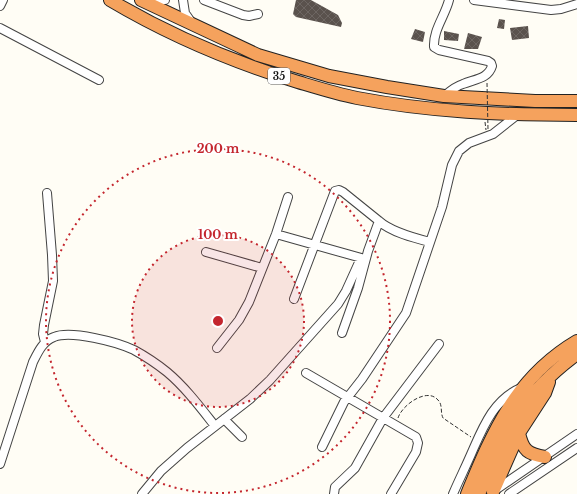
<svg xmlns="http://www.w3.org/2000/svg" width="577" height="494" font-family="'Libre Baskerville',serif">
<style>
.building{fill:url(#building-cross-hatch)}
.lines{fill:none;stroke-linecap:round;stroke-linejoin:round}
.minor-casing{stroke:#444;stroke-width:10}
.highway-casing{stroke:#222;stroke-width:14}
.path{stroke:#333;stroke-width:1;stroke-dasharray:4 2;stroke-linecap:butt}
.minor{stroke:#fff;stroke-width:8}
.highway{stroke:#f5a25d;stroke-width:12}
.path-bridge{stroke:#333;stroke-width:1;stroke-dasharray:4 2;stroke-linecap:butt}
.ring{fill:none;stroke:#c4262e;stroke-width:2;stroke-dasharray:2 4}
.labels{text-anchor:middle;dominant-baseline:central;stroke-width:4;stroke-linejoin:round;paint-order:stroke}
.shield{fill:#fff;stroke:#585858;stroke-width:1}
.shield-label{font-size:10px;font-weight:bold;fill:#111}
.centre{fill:#c4262e;stroke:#fff;stroke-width:2}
.ring-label{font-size:12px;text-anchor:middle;font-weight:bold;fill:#c4262e;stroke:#fff;stroke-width:4;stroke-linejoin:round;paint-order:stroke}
</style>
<defs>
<pattern id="building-cross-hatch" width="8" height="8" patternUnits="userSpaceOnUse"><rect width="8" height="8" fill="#5a524d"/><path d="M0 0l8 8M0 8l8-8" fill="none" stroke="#6d6662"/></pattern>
</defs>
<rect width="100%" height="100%" fill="#fffdf5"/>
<!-- building -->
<path class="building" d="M296,0H311L338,15L342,23L341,27L296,17L293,14Z
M499,19L505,20L504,29L497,28Z
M528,26L529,38L512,40L510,28Z
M415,29L425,32L423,42L411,39Z
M444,31L459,34L458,41L444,40Z
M468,33L482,37L478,49H464Z"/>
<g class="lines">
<defs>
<path id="minor" d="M153,0H165
M183,0L185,13L192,23
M204,0L243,15L249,16L258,14
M474,0L551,10L561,9L577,4
M0,6L3,0
M0,28L99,80
M444,96C450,91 456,86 463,84C475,79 488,79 492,66L491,63L488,61L439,50L434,47C433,30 445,16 449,0
M276,234L365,259
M206,252L262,268
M294,299L335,191L339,190L343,192L379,221
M342,333L358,288L368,251L379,221C391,232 414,238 430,242
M45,342L43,334L44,325L53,281L52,255L47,193
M217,348L239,320L249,302L276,234L288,197
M306,373L416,437L418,443L416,452L391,494
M224,419L242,437
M322,447L344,402L362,379L406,313L442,207L452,165L459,151L469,143L493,134L517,115
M0,464L33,362C38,352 43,341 54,337C71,330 117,342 134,350C145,356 157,364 167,372C185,387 200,407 215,426
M494,491L577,434
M142,494L161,471L187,448L250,399L270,380L338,304L346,291L361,258
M334,494L335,487L355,468L383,418L439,344
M453,494C459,480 466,466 472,452C483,427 494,399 521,388
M509,494L577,448"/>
<path id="highway" d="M110,0C169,35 233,62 298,82C318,88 337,94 357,98C430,112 503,115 577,115
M141,0L258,55L329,76L387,87L444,96L535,101H577
M519,433C523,451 528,454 545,457
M493,492L519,433L545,393L549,382
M467,494C493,431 516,377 577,341
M479,494C491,468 501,440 517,416C532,392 554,371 577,354"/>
</defs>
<!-- minor casing -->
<use href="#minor" class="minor-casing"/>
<!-- highway casing -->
<use href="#highway" class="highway-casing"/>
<!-- path -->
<path class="path" d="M485,122L486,130
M398,418C402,405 427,387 438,400C443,405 440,412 443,418L471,437"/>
<!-- minor -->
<use href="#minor" class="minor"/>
<!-- highway -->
<use href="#highway" class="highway"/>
<!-- path-bridge -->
<path class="path-bridge" d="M487,83L488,129"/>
</g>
<!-- distance rings -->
<circle cx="218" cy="321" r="86" fill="#c4262e" fill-opacity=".12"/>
<g class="ring">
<circle cx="218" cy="321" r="86"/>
<circle cx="218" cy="321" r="172"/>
</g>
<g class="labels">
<!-- shield labels -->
<rect class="shield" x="268" y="68" width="22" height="16" rx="3"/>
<g class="shield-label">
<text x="279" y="76">35</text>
</g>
</g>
<circle cx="218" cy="321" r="6" class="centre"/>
<g class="ring-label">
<text x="218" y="153">200 m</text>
<text x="218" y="239">100 m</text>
</g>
</svg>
